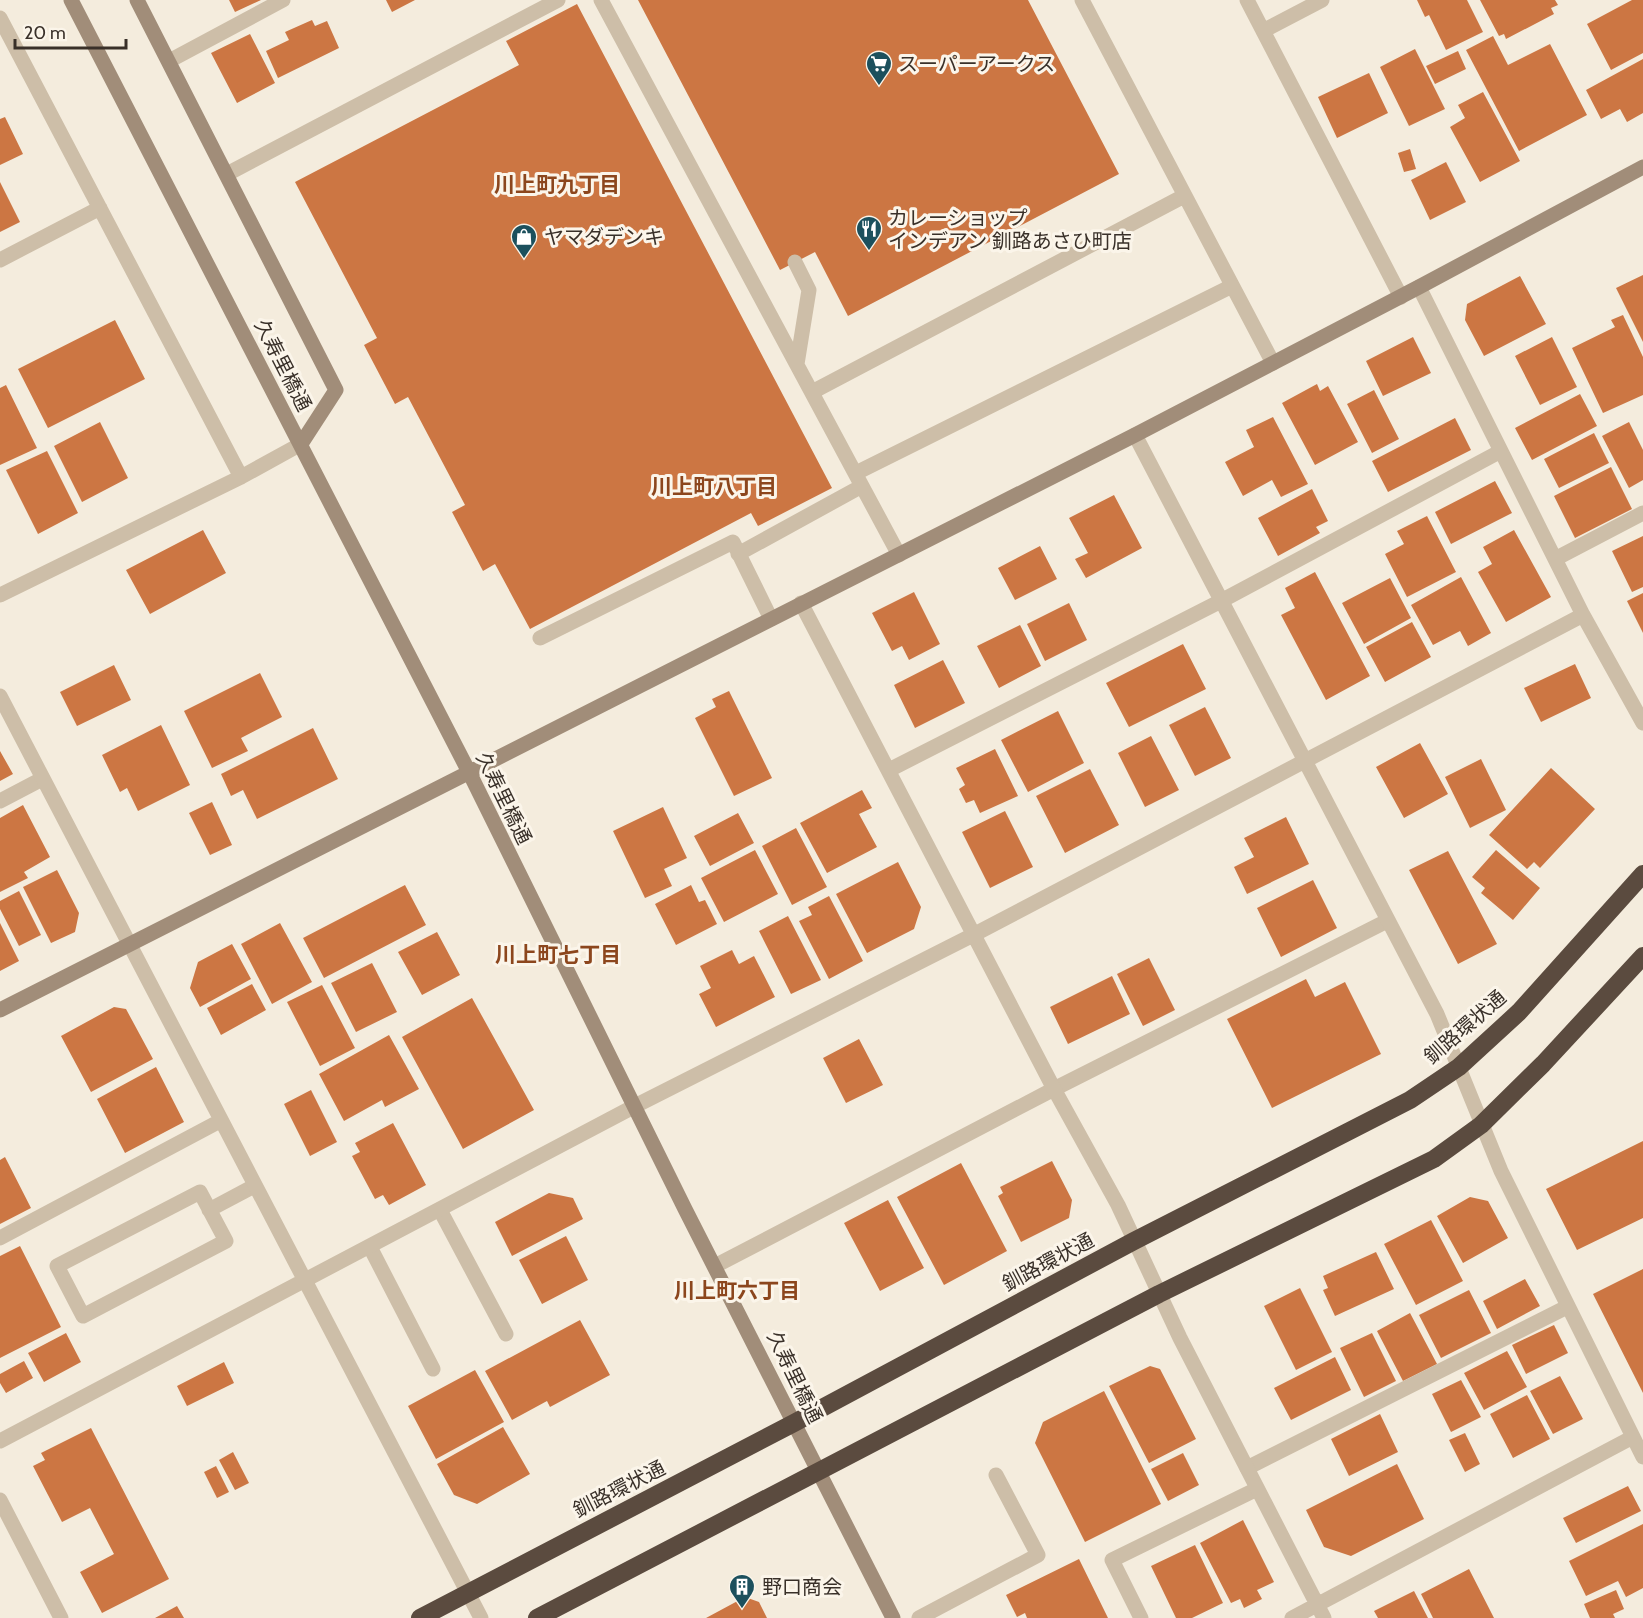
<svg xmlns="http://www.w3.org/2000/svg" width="1643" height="1618" font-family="Cabin,'Noto Sans JP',sans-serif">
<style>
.building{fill:#cc7643}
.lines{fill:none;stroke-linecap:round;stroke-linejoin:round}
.lane{stroke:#cdbea8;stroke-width:15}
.street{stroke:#cdbea8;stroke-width:15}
.secondary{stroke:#a18d79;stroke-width:15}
.highway{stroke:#5b4b3f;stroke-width:18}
.labels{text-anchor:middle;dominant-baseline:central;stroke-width:6;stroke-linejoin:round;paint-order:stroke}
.poi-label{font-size:20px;fill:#393029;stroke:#fbf5ea;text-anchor:start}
.street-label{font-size:20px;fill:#393029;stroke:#fbf5ea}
.neighbourhood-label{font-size:21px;font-weight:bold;fill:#8c461d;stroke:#fbf5ea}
</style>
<rect width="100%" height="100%" fill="#f4ecdd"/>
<!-- building -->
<path class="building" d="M229,0H261L235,12Z
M386,0H415L392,12Z
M638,0H1028L1119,174L848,316L815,252L780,270Z
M1417,0H1467L1483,32L1446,50L1429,15L1425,17Z
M1480,0H1555L1558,5L1551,8L1554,14L1506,39L1504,34L1499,36Z
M1632,0H1643V53L1611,70L1587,24Z
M577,4L832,488L758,526L751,513L530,629L495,564L483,571L452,512L465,505L408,397L395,404L364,345L377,338L295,182L519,65L506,41Z
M312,20L315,26L327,21L339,48L278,78L266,51L289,40L285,32Z
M250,34L275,83L237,103L211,53Z
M1493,36L1508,65L1550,44L1587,115L1519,151L1466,50Z
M1415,49L1445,109L1409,126L1380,67Z
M1458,51L1466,69L1435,84L1426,66Z
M1643,59V113L1627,122L1620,109L1601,119L1586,90Z
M1369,73L1388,113L1337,138L1318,97Z
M1483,92L1520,161L1480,182L1450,127L1465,118L1458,105Z
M5,117L23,154L0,165V119Z
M1410,149L1416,169L1404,172L1398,153Z
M1446,162L1466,202L1430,220L1411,180Z
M0,182L20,222L0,232Z
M1643,275V342L1616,288Z
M1520,276L1546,324L1484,356L1465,320L1467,304Z
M1623,315L1643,357V395L1603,413L1572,348L1615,327L1611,320Z
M115,320L145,379L48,428L18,369Z
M1413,337L1431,373L1383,396L1366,361Z
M1552,337L1577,387L1540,405L1515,356Z
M1317,384L1320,391L1328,386L1358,442L1315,465L1282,403Z
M6,385L37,448L0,465V388Z
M1374,390L1399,439L1372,453L1347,404Z
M1580,394L1597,426L1532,460L1515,428Z
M1273,417L1308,484L1281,497L1272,480L1243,496L1225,462L1254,447L1246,430Z
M1455,418L1471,450L1388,492L1372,461Z
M100,422L128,478L82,502L54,446Z
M1629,422L1643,450V480L1629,488L1602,436Z
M1594,433L1609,463L1559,488L1544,459Z
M47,451L78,513L38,534L6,470Z
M1611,467L1632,509L1575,538L1554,496Z
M1495,481L1512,513L1451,544L1435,512Z
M1312,489L1328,521L1316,527L1320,533L1278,556L1258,518Z
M1114,495L1142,548L1086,578L1075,559L1088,553L1069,518Z
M1427,516L1456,572L1407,597L1385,554L1404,544L1397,531Z
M203,530L226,573L150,614L126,570Z
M1514,530L1551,597L1506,622L1478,572L1492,564L1483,547Z
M1643,536V587L1632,592L1612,551Z
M1040,546L1057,579L1015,600L998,568Z
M1315,572L1370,676L1326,700L1281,615L1295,608L1285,588Z
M1461,577L1491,633L1468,646L1460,631L1433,645L1411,605Z
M1390,578L1411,618L1364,644L1342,603Z
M914,592L940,644L909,660L902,646L892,651L872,613Z
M1643,593V633L1627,601Z
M1069,603L1087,640L1045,661L1027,624Z
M1412,622L1431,657L1385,682L1366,647Z
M1020,625L1041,666L999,688L977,646Z
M1183,644L1206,689L1129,727L1106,683Z
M943,660L965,703L915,728L894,685Z
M1575,664L1591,698L1541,722L1524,688Z
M114,665L131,700L77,726L60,692Z
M260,673L282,717L241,738L248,751L212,768L184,711Z
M729,691L772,778L734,796L695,718L716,707L712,699Z
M1205,707L1231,758L1195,776L1169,725Z
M1058,711L1084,763L1028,792L1001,740Z
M161,725L190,785L138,811L127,788L120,792L102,755Z
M313,728L338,779L257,819L243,790L231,796L221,774Z
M1151,736L1179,790L1145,807L1118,753Z
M1420,743L1448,794L1404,818L1376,767Z
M995,749L1018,796L980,813L974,800L966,803L959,789L965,785L956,768Z
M0,751L13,774L0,781Z
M1481,759L1506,810L1470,828L1445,777Z
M1551,768L1595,809L1540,868L1534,862L1527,869L1489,835Z
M1090,769L1119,825L1065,853L1036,796Z
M862,790L872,808L859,814L877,847L827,873L800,823Z
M212,802L232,845L210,855L189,813Z
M23,805L50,857L24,872L28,878L0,892V818Z
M663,807L687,858L664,869L672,886L645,898L613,831Z
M1005,811L1033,867L990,888L962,832Z
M738,813L754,843L710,866L694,836Z
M1286,817L1309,864L1247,894L1234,867L1254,857L1244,838Z
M796,828L827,887L792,905L762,846Z
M755,850L778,894L724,922L701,878Z
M1496,850L1540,888L1513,920L1481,893L1485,888L1472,877Z
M1448,851L1497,944L1458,964L1409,870Z
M898,862L921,907L914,929L867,953L836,894Z
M57,870L79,913L75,932L51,943L23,887Z
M1313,880L1337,928L1281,957L1257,908Z
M405,885L426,925L324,978L303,938Z
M691,885L699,902L705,900L717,924L676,945L655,904Z
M19,891L41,935L19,946L0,909V901Z
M829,896L863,961L829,979L799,921L812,915L808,907Z
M788,916L821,980L791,994L759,931Z
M0,923L19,961L0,971Z
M280,923L312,982L272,1004L241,944Z
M437,932L460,975L422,995L398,952Z
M232,944L251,979L200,1007L190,988L198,962Z
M732,950L739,964L754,956L775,997L716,1027L699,994L711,988L700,966Z
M1149,958L1175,1010L1143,1026L1117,974Z
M372,963L397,1012L356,1032L331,983Z
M1112,976L1130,1014L1068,1044L1050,1007Z
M1306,979L1315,997L1345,982L1381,1054L1272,1108L1227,1019Z
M252,984L266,1010L221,1035L207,1008Z
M322,985L355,1048L320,1066L287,1002Z
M472,998L534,1110L463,1149L402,1037Z
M114,1007L126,1009L153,1059L91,1092L61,1036Z
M389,1035L419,1089L385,1107L382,1100L344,1121L319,1074Z
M859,1039L883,1085L846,1103L823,1058Z
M156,1067L184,1122L125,1153L97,1099Z
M311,1090L337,1142L310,1156L284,1104Z
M393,1123L426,1185L389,1205L383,1195L375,1199L352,1156L360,1152L355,1143Z
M1643,1141V1218L1577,1250L1546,1189Z
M5,1157L31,1208L0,1224V1160Z
M1052,1161L1072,1200L1069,1218L1021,1242L998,1196L1003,1193L1000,1187Z
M961,1163L1007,1251L944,1285L897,1197Z
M549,1193L573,1198L583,1219L512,1256L495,1222Z
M1470,1197L1488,1201L1508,1238L1463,1263L1437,1216Z
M888,1200L924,1268L880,1291L844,1223Z
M1431,1220L1463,1281L1416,1305L1384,1244Z
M566,1236L588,1280L542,1304L519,1260Z
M20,1246L61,1327L0,1358V1256Z
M1376,1252L1394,1289L1335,1316L1323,1290L1328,1288L1323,1276Z
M1643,1269V1393L1593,1294Z
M1525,1279L1540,1306L1497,1329L1483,1301Z
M1300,1288L1332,1352L1296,1370L1264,1306Z
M1469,1290L1491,1333L1441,1358L1419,1315Z
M1410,1313L1437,1364L1403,1381L1377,1331Z
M580,1320L610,1375L550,1407L547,1401L512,1420L485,1371Z
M1554,1325L1568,1353L1526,1374L1512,1345Z
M66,1333L81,1362L44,1382L28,1353Z
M1372,1333L1396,1381L1364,1397L1340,1348Z
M1507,1351L1527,1387L1484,1410L1464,1373Z
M1335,1357L1351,1390L1291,1420L1274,1388Z
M24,1361L33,1378L6,1393L0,1383V1374Z
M224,1362L234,1383L187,1406L177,1386Z
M1150,1366L1160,1369L1196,1439L1149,1463L1109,1386Z
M475,1370L504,1422L436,1459L408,1406Z
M1560,1376L1583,1419L1553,1434L1530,1391Z
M1461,1380L1481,1417L1451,1432L1432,1394Z
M1104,1391L1161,1504L1085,1542L1035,1443L1043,1422Z
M1527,1395L1550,1439L1513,1458L1490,1414Z
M1380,1414L1398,1452L1349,1476L1331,1439Z
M503,1427L530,1474L477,1504L454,1495L437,1464Z
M91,1428L169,1579L102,1613L80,1572L114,1554L90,1508L62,1522L33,1466L45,1460L41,1453Z
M1465,1433L1480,1464L1465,1472L1449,1440Z
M233,1452L249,1483L235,1490L219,1460Z
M1183,1453L1199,1485L1168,1501L1151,1469Z
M1397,1464L1424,1519L1351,1556L1324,1547L1306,1510Z
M216,1466L229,1492L217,1498L204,1472Z
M1628,1486L1641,1511L1576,1543L1563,1518Z
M1243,1520L1274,1582L1257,1590L1262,1599L1244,1608L1240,1599L1231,1603L1200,1543Z
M1643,1524V1588L1626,1597L1618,1581L1586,1596L1569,1561Z
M1195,1545L1223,1603L1192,1618H1176L1151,1566Z
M1079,1559L1108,1618H1027L1025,1613L1017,1617L1006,1595Z
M1469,1569L1494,1618H1433L1421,1594Z
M1616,1590L1624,1609L1613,1614L1615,1618H1590L1584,1604Z
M1414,1591L1428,1618H1378L1374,1611Z
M745,1597L759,1602L767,1618H706Z
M177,1606L184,1618H155Z"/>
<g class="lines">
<!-- lane -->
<path class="lane" d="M601,0L899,555
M1082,0L1273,363
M227,174L558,0
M795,262L809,290L797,364
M814,391L1184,196
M856,473L1232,286
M738,554L862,486
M540,638L733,542L771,619
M0,801L42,779
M200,1192L226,1241L83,1316L57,1266Z
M209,1210L254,1186
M440,1210L506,1334
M370,1247L433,1369
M715,1266L1054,1089L1387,921
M1247,1468L1567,1307
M919,1618L1038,1555L996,1475
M1141,1618L1112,1560L1257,1489"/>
<!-- street -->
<path class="street" d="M1247,0L1401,297
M0,18L241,477
M1263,31L1322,0
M169,61L283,0
M0,260L100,208
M1419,287L1583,615L1643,723
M1135,435L1437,1014L1501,1171L1643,1457
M1555,559L1643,513
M0,595L241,477L301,444
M801,603L1054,1089L1118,1205L1180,1338L1324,1618
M0,696L481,1618
M889,770L1221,601L1501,451
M0,1238L220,1121
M0,1441L635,1106L975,934L1583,615
M0,1500L61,1618
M1292,1618L1633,1437"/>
<!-- secondary -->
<path class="secondary" d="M71,0L470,774L685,1209L893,1618
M137,0L336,390L301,444
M0,1010L1135,435L1419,287L1643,167"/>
<!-- highway -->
<path class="highway" d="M420,1618L794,1423L1134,1241L1410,1100L1459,1067L1519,1012L1643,874
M537,1618L1159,1294L1434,1159L1481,1125L1543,1064L1643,956"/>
</g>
<!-- icons -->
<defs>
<symbol id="supermarket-pin" viewBox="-11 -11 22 30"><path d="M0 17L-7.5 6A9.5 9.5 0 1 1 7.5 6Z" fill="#1c505d" stroke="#fbf5ea"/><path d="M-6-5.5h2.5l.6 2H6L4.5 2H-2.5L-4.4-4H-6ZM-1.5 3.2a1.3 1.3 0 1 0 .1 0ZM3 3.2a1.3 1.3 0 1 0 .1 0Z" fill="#fff"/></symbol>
<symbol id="restaurant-pin" viewBox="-11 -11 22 30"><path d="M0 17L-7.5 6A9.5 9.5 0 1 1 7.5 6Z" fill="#1c505d" stroke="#fbf5ea"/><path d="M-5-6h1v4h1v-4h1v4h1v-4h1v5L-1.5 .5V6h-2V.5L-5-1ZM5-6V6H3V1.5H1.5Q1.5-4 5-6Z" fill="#fff"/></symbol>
<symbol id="shop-pin" viewBox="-11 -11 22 30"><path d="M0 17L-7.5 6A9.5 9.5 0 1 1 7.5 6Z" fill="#1c505d" stroke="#fbf5ea"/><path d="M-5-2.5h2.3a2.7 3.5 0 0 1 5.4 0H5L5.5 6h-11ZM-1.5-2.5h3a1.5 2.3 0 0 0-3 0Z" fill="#fff"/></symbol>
<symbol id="building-pin" viewBox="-11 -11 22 30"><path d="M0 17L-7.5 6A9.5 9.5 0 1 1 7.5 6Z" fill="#1c505d" stroke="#fbf5ea"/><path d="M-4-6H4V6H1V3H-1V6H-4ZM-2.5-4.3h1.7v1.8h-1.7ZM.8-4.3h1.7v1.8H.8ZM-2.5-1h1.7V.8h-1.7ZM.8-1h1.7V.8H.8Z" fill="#fff"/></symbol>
</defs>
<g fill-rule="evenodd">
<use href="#supermarket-pin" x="864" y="49" width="30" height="40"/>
<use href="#restaurant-pin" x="854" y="214" width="30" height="40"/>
<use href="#shop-pin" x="509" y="222" width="30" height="40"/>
<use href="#building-pin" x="727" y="1572" width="30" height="40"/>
</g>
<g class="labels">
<!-- poi labels -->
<g class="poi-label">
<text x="898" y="64">スーパーアークス</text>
<text x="888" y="218">カレーショップ<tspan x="888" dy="23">インデアン 釧路あさひ町店</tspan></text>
<text x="544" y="237">ヤマダデンキ</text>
<text x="762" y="1587">野口商会</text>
</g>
<!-- street labels -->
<g class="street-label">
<text transform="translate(283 365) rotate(63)">久寿里橋通</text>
<text transform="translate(504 798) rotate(64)">久寿里橋通</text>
<text transform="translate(1465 1027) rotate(-41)">釧路環状通</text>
<text transform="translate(1048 1262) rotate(-28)">釧路環状通</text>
<text transform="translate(795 1377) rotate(64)">久寿里橋通</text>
<text transform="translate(619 1489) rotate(-27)">釧路環状通</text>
</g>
<!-- neighbourhood labels -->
<g class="neighbourhood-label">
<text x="557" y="184">川上町九丁目</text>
<text x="714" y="486">川上町八丁目</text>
<text x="558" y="954">川上町七丁目</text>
<text x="737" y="1290">川上町六丁目</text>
</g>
</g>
<!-- scale -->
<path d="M15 39v9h111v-9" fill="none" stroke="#393029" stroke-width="3"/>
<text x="24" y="39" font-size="18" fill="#393029" stroke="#fbf5ea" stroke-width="4.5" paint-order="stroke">20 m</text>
</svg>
